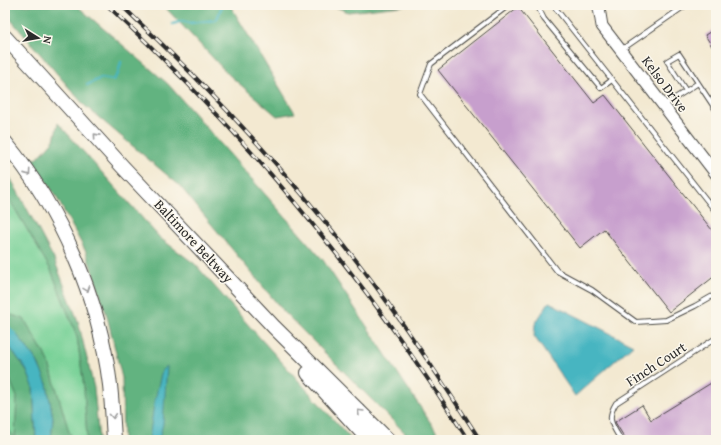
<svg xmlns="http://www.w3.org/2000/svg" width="721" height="445" font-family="'Gentium Book Plus',serif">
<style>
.green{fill:#78d197;stroke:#527e61}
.forest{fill:#62b380;stroke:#466f56}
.water{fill:#47b5c1;stroke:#397076}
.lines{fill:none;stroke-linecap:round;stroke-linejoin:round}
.stream{stroke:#47b5c1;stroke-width:2.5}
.building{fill:#c79fcd}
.lane-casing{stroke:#494844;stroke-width:6}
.secondary-casing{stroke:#494844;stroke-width:13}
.highway-casing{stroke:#494844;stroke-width:16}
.lane{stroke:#fff;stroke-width:4}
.secondary{stroke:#fff;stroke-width:11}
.highway{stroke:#fff;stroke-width:14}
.rail-casing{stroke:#2b2b2b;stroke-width:4}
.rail{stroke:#fbf7ec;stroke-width:2.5;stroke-dasharray:8;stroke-linecap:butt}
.oneway{stroke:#a0a0a0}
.labels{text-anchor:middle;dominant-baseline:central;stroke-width:3;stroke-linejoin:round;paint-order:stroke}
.street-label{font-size:14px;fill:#2b2b2b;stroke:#fbf7ec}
</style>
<rect width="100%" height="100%" fill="#fbf7ec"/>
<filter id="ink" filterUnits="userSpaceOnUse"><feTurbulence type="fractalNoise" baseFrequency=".025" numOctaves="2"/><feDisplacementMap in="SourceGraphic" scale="8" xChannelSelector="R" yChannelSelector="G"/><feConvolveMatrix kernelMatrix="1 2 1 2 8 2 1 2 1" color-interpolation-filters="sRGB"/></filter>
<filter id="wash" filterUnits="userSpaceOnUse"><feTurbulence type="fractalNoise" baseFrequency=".012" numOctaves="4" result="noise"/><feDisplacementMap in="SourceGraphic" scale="16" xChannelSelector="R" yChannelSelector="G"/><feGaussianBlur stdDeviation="0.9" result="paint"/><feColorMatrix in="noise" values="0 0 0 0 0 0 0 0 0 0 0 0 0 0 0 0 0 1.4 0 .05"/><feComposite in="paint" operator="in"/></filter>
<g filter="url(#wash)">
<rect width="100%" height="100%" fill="#f3e9d1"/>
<!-- green -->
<path class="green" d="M5,192L51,270L77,336L84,387L87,440H74L69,432L48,360L24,319L5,313Z
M5,368L17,397L15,440L5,423Z"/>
<!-- forest -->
<path class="forest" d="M5,5H76L168,84L323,260L442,440H412L284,312L179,185L84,105L5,13Z
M163,5H230L295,113L277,116L228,74Z
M331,5H409L348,12Z
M58,123L160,238L195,264L251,328L352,440H123L122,378L107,316L86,252L57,198L31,158L37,159L54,140Z
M5,168L54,259L78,321L94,388L99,440H87L84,387L77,336L51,270L5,192Z
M5,313L24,319L48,360L69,432L74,440H51L53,418L47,384L37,361L18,336L5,324Z
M5,343L8,345L26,369L33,386L36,440H5V423L15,439L17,397L5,368Z"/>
<!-- water -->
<path class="water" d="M549,302L633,345L575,396L534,336L535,324Z
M5,324L18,336L37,361L47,384L53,418L51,440H36L33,386L26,369L8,345L5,343Z
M167,366L163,424L159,440H149L154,404L162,370Z"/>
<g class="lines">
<!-- stream -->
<path class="stream" d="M173,24L182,21L190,23L216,20C220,15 219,10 223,5
M87,85L101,78L113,80L118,74L121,62
M5,323L16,335
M5,435L8,440"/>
</g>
<g id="blocks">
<!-- building -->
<path class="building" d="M518,7L594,103L605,95L716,235V275L669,312L604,229L580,248L438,70Z
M716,28V53L705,35Z
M716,380V440H626L615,422L642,405L651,420Z"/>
</g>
</g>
<g filter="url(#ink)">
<use href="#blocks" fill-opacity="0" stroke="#494844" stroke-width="1"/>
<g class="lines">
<defs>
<path id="lane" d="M509,5L431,64L420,94L557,271L592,290L636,322L666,320L695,306L716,294
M537,5L544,19L601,88L612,80
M553,5L716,212
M621,50L686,5
M686,91L698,83
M664,105L686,91L667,61L679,54L716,110
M621,440C612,425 606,419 616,403L716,338"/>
<path id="secondary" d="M599,8L602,26L716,174"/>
<path id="highway" d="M5,37L122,166L274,327L388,440
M5,142C61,210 99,297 110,385C112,403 113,422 114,440
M308,373L369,440"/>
</defs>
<!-- lane casing -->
<use href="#lane" class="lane-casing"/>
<!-- secondary casing -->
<use href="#secondary" class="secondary-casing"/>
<!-- highway casing -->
<use href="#highway" class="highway-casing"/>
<!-- lane -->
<use href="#lane" class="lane"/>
<!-- secondary -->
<use href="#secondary" class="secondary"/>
<!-- highway -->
<use href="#highway" class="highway"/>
<defs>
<path id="rail" d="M107,5C248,135 365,278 468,440
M121,5C208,86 289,174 362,268C404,323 442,381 480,440"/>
</defs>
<!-- rail casing -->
<use href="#rail" class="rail-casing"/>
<!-- rail -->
<use href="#rail" class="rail"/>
</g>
<!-- one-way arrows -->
<defs><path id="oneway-chevron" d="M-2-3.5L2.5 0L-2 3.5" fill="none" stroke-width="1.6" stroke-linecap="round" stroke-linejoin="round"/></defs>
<g class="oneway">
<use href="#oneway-chevron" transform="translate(96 136) rotate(-132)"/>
<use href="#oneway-chevron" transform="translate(28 173) rotate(55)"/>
<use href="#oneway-chevron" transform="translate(87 289) rotate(70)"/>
<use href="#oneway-chevron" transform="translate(360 412) rotate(-135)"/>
<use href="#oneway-chevron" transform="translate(113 416) rotate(86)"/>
</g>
</g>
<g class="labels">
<!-- street labels -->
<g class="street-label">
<text transform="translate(665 84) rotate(53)">Kelso Drive</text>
<text transform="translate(194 241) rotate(47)">Baltimore Beltway</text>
<text transform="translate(656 364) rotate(-33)">Finch Court</text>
</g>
</g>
<!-- margin -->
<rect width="721" height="445" fill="none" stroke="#fbf7ec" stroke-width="20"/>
<!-- north arrow -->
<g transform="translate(38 38) rotate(101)" stroke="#fbf7ec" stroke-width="3" paint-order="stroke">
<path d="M0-3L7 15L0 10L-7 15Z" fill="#2b2b2b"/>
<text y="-6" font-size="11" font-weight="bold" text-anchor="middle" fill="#2b2b2b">N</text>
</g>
</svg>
